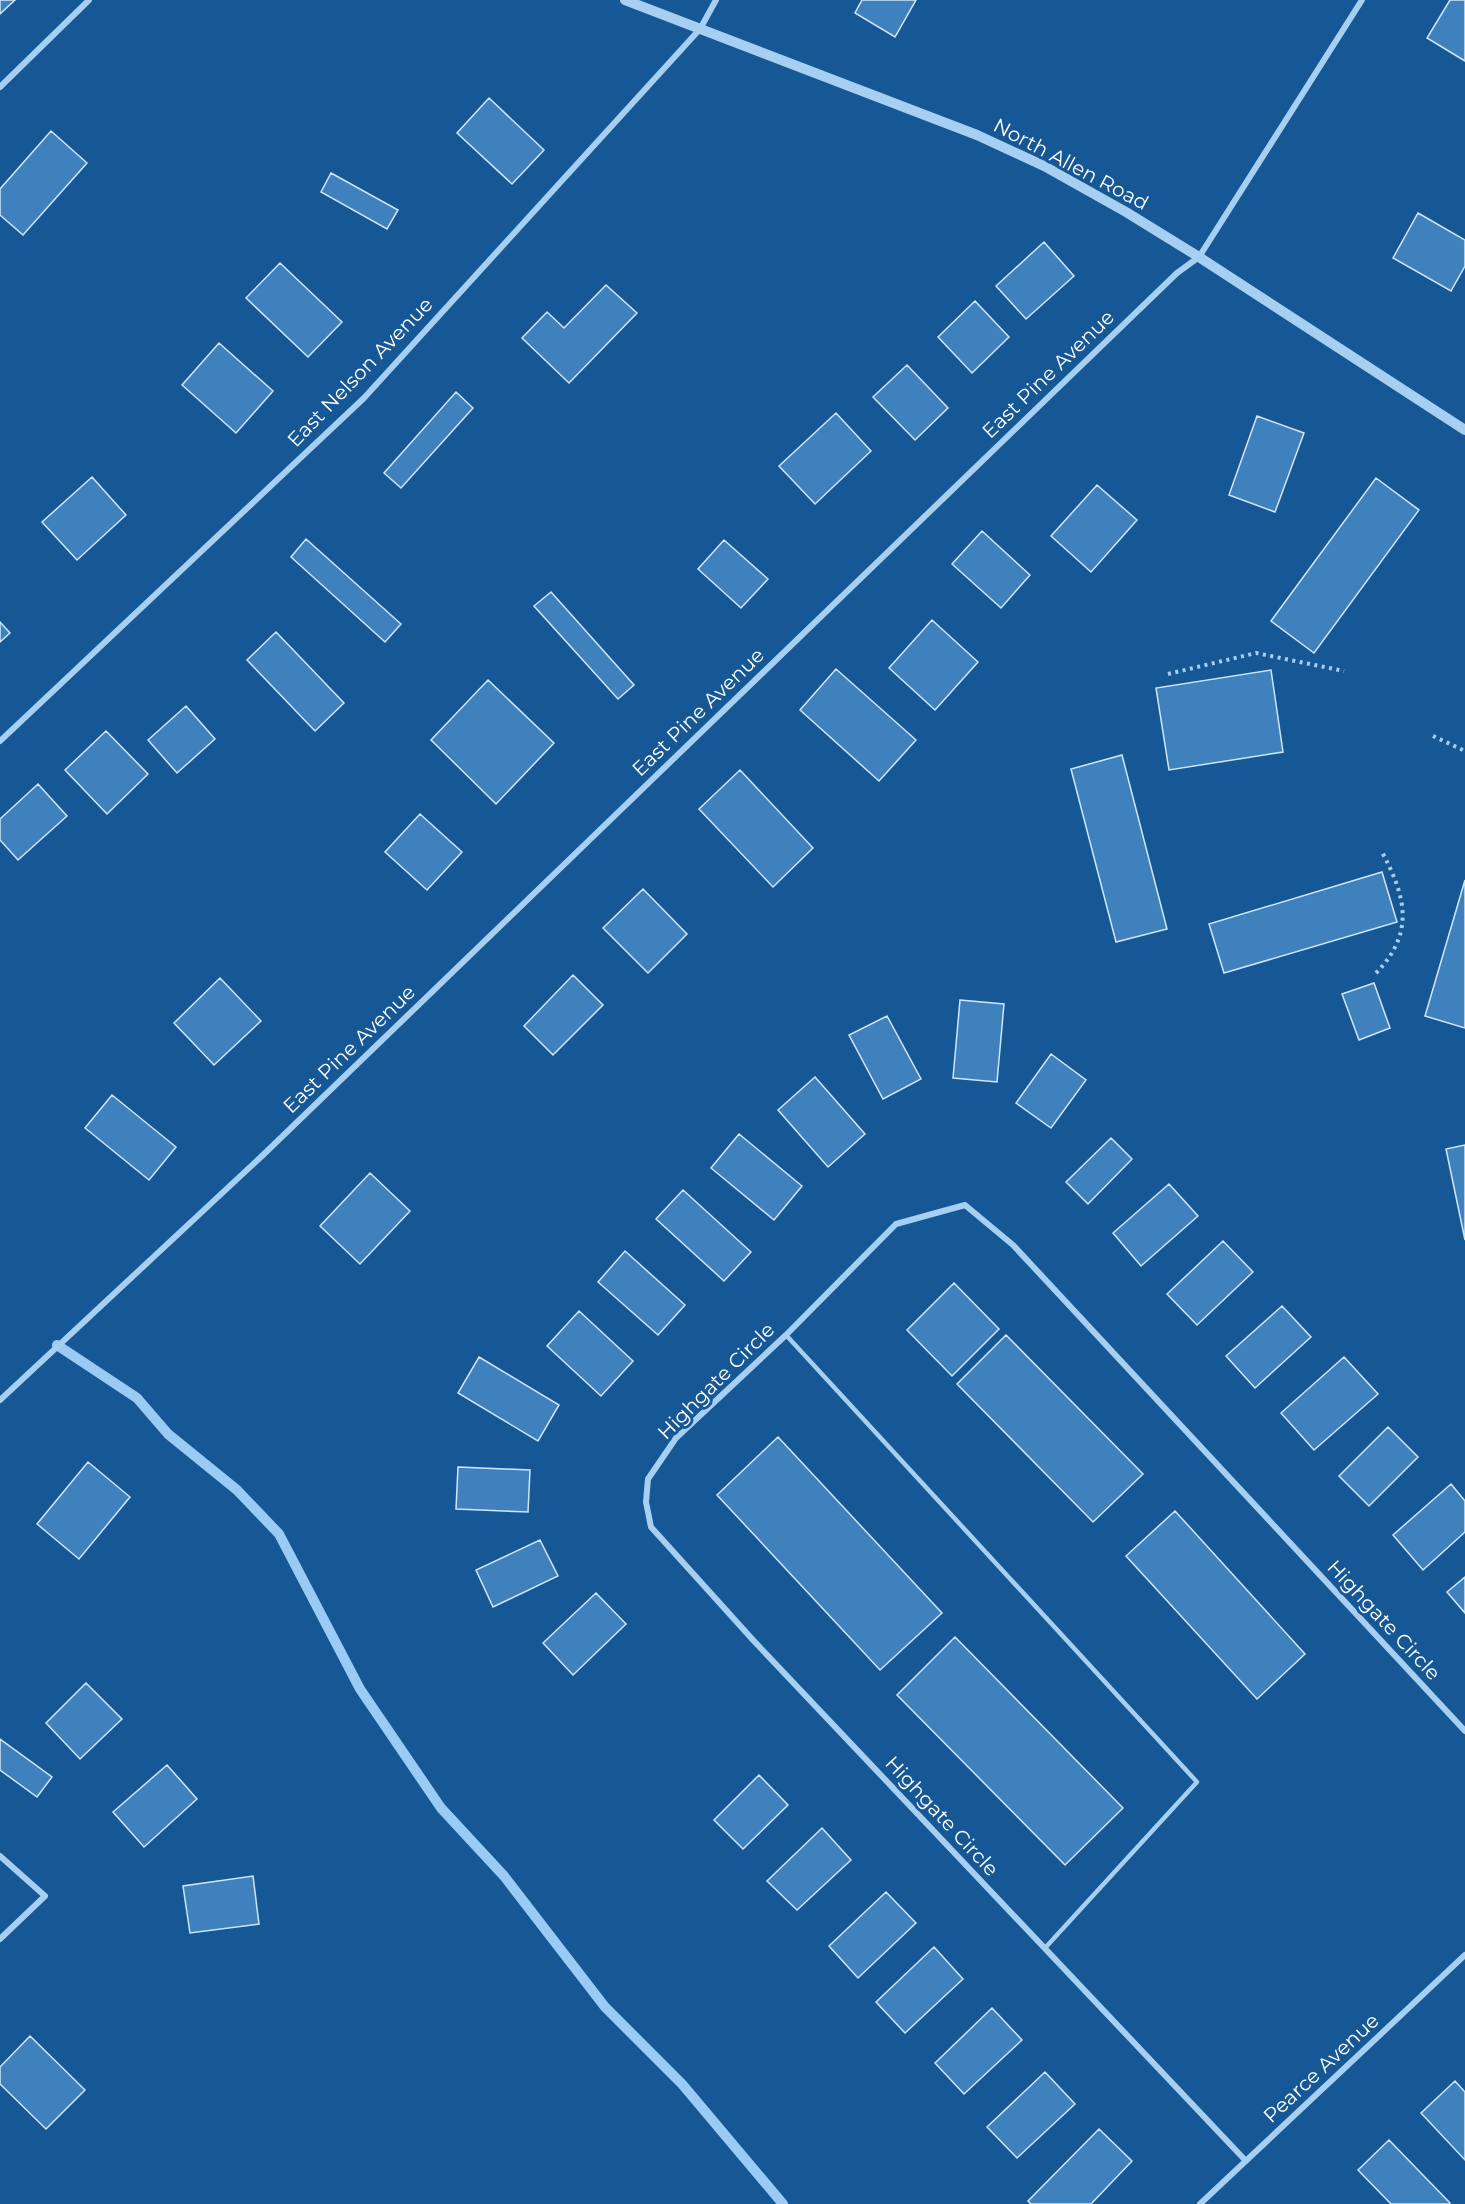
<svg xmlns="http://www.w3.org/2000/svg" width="1465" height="2204" font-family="Montserrat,sans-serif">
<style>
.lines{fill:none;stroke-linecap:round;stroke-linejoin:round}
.stream{stroke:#9acbf4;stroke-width:10}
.building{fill:#3f81bd;stroke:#cfe7fc;stroke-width:1.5}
.path{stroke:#a7cff1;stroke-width:4;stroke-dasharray:3 4.5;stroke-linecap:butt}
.service{stroke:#a7cff1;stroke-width:4.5}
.minor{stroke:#a7cff1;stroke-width:6}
.tertiary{stroke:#a7cff1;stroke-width:10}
.labels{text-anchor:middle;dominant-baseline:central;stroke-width:6;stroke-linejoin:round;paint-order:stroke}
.street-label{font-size:20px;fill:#fff;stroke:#165895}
</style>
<rect width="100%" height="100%" fill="#165895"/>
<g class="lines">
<!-- stream -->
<path class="stream" d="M57,1345L137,1398L168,1434L237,1490L279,1534L360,1689L441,1808L504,1876L605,2007L682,2084L783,2204"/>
</g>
<!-- building -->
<path class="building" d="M0,0H15L0,14Z
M862,0H916L895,37L855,13Z
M1450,0H1465V61L1427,38Z
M489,98L544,150L512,184L457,133Z
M51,131L87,163L23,235L0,215V189Z
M331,173L398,210L387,229L321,192Z
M1418,213L1465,240V266L1451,291L1393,258Z
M1044,242L1074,276L1026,319L996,286Z
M280,263L342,322L308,357L246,298Z
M606,285L637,313L569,383L522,338L547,312L564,328Z
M975,301L1009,337L972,373L938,337Z
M219,343L273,391L236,433L182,385Z
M907,365L948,408L915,440L873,397Z
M456,392L473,408L401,488L384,473Z
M836,413L871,451L815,504L779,466Z
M1257,416L1304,433L1275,512L1229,495Z
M92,477L126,515L77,560L42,522Z
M1376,478L1419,510L1314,653L1271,621Z
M1097,485L1137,520L1091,572L1051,536Z
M982,531L1030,575L1001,608L952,564Z
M306,539L401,624L385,642L291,557Z
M724,540L768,579L741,608L698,569Z
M551,592L634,685L618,699L534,606Z
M932,620L978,662L935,710L889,668Z
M0,622L10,633L0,642Z
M276,632L344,703L315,731L247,660Z
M836,669L916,740L879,781L800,710Z
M1271,670L1283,752L1169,770L1156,688Z
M488,680L554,743L496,804L431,740Z
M186,706L215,739L177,773L148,740Z
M106,731L148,774L107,814L65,770Z
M1122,755L1167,929L1116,942L1071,769Z
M740,770L813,848L773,887L699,809Z
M38,784L67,816L18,860L0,840V819Z
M420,814L462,852L427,890L385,852Z
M1382,872L1397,922L1224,973L1209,924Z
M1465,880V1028L1425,1016Z
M643,889L687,934L648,973L603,928Z
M573,975L603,1005L553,1055L524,1026Z
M220,978L261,1021L214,1065L174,1023Z
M1374,983L1390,1028L1359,1040L1342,994Z
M960,1000L1004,1004L997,1082L953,1078Z
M887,1016L921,1079L883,1099L849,1035Z
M1051,1054L1086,1080L1051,1128L1016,1103Z
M815,1077L865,1134L828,1167L778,1110Z
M112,1095L176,1147L149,1180L85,1128Z
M739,1134L802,1186L774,1220L711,1168Z
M1111,1138L1132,1159L1088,1204L1066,1182Z
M1465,1145V1240L1446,1149Z
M370,1173L410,1211L360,1264L320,1226Z
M1169,1184L1198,1216L1141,1266L1113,1233Z
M683,1190L751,1252L724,1281L656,1219Z
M1223,1241L1253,1272L1197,1325L1167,1294Z
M625,1251L685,1305L658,1335L598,1282Z
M954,1283L999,1329L952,1376L907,1330Z
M1282,1306L1311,1337L1255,1388L1226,1356Z
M579,1311L633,1361L601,1396L547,1346Z
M1006,1335L1143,1474L1093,1522L957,1384Z
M479,1357L559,1405L538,1441L458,1393Z
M1344,1357L1378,1394L1314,1450L1281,1413Z
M1388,1427L1418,1457L1369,1506L1339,1476Z
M778,1437L942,1613L880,1670L717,1495Z
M88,1462L130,1497L79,1559L37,1524Z
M458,1467L530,1470L528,1512L456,1509Z
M1451,1484L1465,1501V1532L1423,1570L1393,1535Z
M1175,1511L1305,1654L1257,1699L1126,1556Z
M540,1540L558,1576L493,1607L476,1570Z
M1465,1577V1613L1447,1592Z
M596,1593L626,1624L573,1675L543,1643Z
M955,1637L1123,1808L1065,1865L897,1695Z
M86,1683L122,1719L80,1759L46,1723Z
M0,1739L52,1777L37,1797L0,1770Z
M167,1765L197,1799L144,1847L113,1812Z
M759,1775L788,1805L743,1849L714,1820Z
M822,1828L851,1860L797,1910L767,1881Z
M253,1876L259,1924L190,1933L183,1886Z
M886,1892L916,1923L858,1978L829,1946Z
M934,1947L963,1979L905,2033L876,2002Z
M992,2008L1022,2040L964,2094L935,2063Z
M30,2036L85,2090L46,2129L0,2084V2067Z
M1045,2072L1075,2104L1017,2158L987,2127Z
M1455,2081L1465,2092V2160L1421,2113Z
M1099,2129L1132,2161L1091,2204H1031L1028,2201Z
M1389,2140L1450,2203L1449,2204H1391L1358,2170Z"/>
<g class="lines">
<!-- path -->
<path class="path" d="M1168,674L1256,653L1344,671
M1433,736L1465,751
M1376,973C1415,933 1406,897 1382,852"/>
<!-- service -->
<path class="service" d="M786,1335L1197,1782L1045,1948"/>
<!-- minor -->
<path class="minor" d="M0,87L89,0
M0,741L364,398L700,29L716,0
M0,1400L263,1155L1177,273L1199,257L1362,0
M0,1856L45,1896L0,1939
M1246,2161L753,1640L651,1527L646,1502L648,1479L676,1438L786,1335L896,1224L965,1205L1013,1245L1465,1731
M1200,2204L1465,1955"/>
<!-- tertiary -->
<path class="tertiary" d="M625,0L977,135L1044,166L1126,212L1199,257L1465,430"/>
</g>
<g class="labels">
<!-- street labels -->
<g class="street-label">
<text transform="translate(1071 164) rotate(28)">North Allen Road</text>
<text transform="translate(360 372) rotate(-46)">East Nelson Avenue</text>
<text transform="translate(1048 374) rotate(-44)">East Pine Avenue</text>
<text transform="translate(698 712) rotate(-44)">East Pine Avenue</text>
<text transform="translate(349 1049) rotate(-44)">East Pine Avenue</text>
<text transform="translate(716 1381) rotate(-45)">Highgate Circle</text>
<text transform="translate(1384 1620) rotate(47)">Highgate Circle</text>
<text transform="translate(942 1816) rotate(47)">Highgate Circle</text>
<text transform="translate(1321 2068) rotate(-43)">Pearce Avenue</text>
</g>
</g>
</svg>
